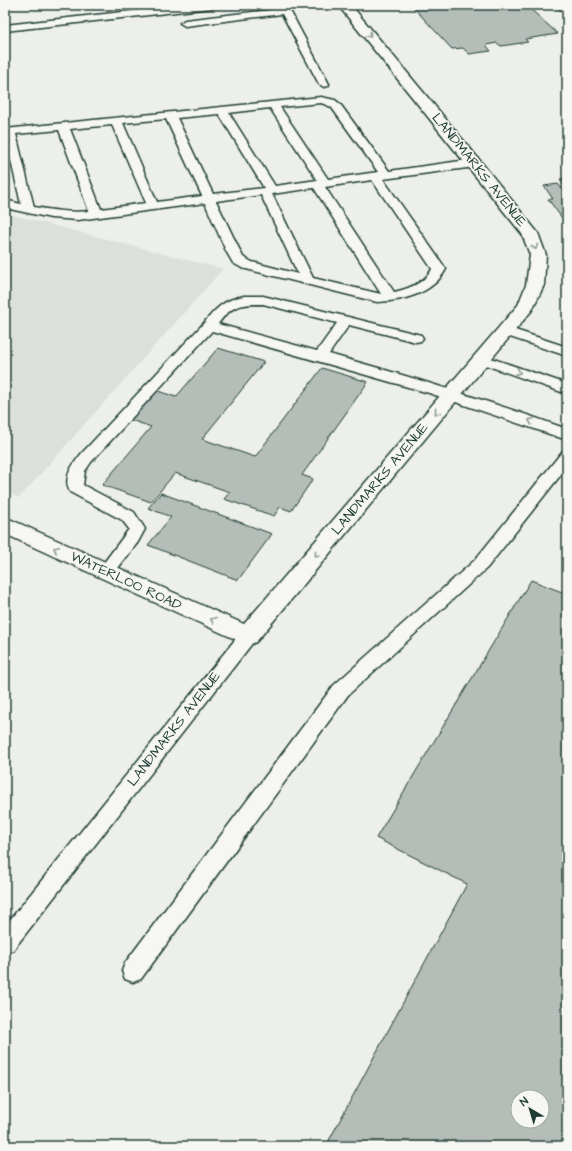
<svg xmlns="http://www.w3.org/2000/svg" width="572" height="1151" font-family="'Architects Daughter',sans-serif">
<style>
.built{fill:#dce0db}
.building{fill:#b4bdb8;stroke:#1f3d34;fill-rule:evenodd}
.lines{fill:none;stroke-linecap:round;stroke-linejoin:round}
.service-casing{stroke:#1f3d34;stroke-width:3}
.minor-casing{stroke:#1f3d34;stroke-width:3}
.service{fill:#f6f6f2;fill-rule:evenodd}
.minor{fill:#f6f6f2;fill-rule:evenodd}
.oneway{stroke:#8a9a93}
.labels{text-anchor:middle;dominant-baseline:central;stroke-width:3.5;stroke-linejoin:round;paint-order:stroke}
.street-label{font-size:14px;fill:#1f3d34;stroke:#f6f6f2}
</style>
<rect width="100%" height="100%" fill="#edefea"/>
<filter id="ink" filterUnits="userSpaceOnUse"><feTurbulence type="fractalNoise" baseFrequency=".025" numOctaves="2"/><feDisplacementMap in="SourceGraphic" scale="8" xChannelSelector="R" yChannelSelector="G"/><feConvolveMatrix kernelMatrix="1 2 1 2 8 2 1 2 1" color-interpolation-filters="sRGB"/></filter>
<g filter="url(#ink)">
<!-- built -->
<path class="built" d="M5,213L223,269L19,498L5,491Z"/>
<!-- building -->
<path class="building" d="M411,5H526L558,34L525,39L528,42L501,46L497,43L486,45L491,51L469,54L463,48L452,49Z
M554,5H567V16Z
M567,178V189L560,179Z
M558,184L567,195V225L548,199H553L544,186Z
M218,348L264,362L202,439L255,457L322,368L368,382L302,475L313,479L291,511L280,507L274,516L224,499L230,492L175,473L151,502L102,485L151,427L125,418L152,389L176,397Z
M161,493L272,534L238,580L148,545L171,517L148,508Z
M531,580L567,594V1146H326L467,884L376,838ZM518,1097H542V1121H518Z"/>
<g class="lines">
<defs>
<path id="service" d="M186,5H217L212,8L5,31V25Z
M277,5H287L329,84L328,86L324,87L319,84L282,14L185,26L180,23L185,20L279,9Z
M321,97L335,100L340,104L389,171L475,159L479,161L481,163L479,165L475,167L383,179L446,269C433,294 402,301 377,302L242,268L233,263L226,251L205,203L78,220L51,218L5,208V200L21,204L5,135V129ZM321,103L327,105L332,108L378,172L328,179L280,107ZM270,108L317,180L275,186L229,113ZM219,114L264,188L213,194L177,118ZM166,119L202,196L157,202L123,123ZM112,125L146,203L101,209L70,129ZM59,130L89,211C70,213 52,210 34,207L16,134ZM372,180L432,269C425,283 408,289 394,292L325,187ZM314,188L381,294L313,278L272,194ZM261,195L298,274L252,262L243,257L216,201Z
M244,296H263L421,335L423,338L421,341L416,342L349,325L329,354C409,376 489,401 567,429V440L429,393L212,331L92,461L85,471L83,485L134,512L145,529L138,542L112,576L106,578L100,576L98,572L100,568L129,529L122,520L70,492C62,478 73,464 82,453L204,323C216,308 225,299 244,296ZM263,304L337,323L317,351L218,324C232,305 240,304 263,304Z
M506,327L567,347V356L501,334L499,331L501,328Z
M482,355L567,384V394L477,362L475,359L477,356Z
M567,451V467L487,568L348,695L141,979L133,982L125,979L122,971L125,963L334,685L475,560L562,452Z
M248,629L254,631L257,636L254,641L13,950L5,953V926L242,631Z"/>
<path id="minor" d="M338,5H351L473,152L538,233L546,255L544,285L532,310L256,642L248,645L5,534V517L244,624L518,305L526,285L530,255L522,234Z"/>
</defs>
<!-- service casing -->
<use href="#service" class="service-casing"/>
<!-- minor casing -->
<use href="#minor" class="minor-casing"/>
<!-- service -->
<use href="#service" class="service"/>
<!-- minor -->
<use href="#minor" class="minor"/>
</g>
<!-- one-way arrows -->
<defs><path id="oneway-chevron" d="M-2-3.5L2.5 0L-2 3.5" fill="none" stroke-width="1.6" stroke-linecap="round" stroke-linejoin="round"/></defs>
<g class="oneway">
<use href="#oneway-chevron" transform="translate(369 35) rotate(50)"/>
<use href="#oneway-chevron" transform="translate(535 247) rotate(71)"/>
<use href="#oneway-chevron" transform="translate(518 372) rotate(19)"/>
<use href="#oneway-chevron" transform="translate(437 412) rotate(130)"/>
<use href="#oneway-chevron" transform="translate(531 421) rotate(-159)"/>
<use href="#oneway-chevron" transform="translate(56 549) rotate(-155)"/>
<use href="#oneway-chevron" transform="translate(317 554) rotate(130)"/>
<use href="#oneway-chevron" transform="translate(213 620) rotate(-156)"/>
</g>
</g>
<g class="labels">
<!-- street labels -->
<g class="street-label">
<text transform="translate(479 170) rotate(51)">LANDMARKS AVENUE</text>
<text transform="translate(380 479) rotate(-50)">LANDMARKS AVENUE</text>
<text transform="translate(126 581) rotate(25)">WATERLOO ROAD</text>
<text transform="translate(174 729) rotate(-52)">LANDMARKS AVENUE</text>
</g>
</g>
<!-- margin -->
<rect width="572" height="1151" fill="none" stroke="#f6f6f2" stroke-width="20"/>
<rect x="10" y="10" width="552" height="1131" fill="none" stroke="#1f3d34" stroke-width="1.5" filter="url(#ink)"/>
<!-- north arrow -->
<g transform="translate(530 1109) rotate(322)"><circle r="19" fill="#f6f6f2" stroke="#a0aca6"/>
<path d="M0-3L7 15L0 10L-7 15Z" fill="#1f3d34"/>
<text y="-6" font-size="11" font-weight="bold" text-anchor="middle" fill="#1f3d34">N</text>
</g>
</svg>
